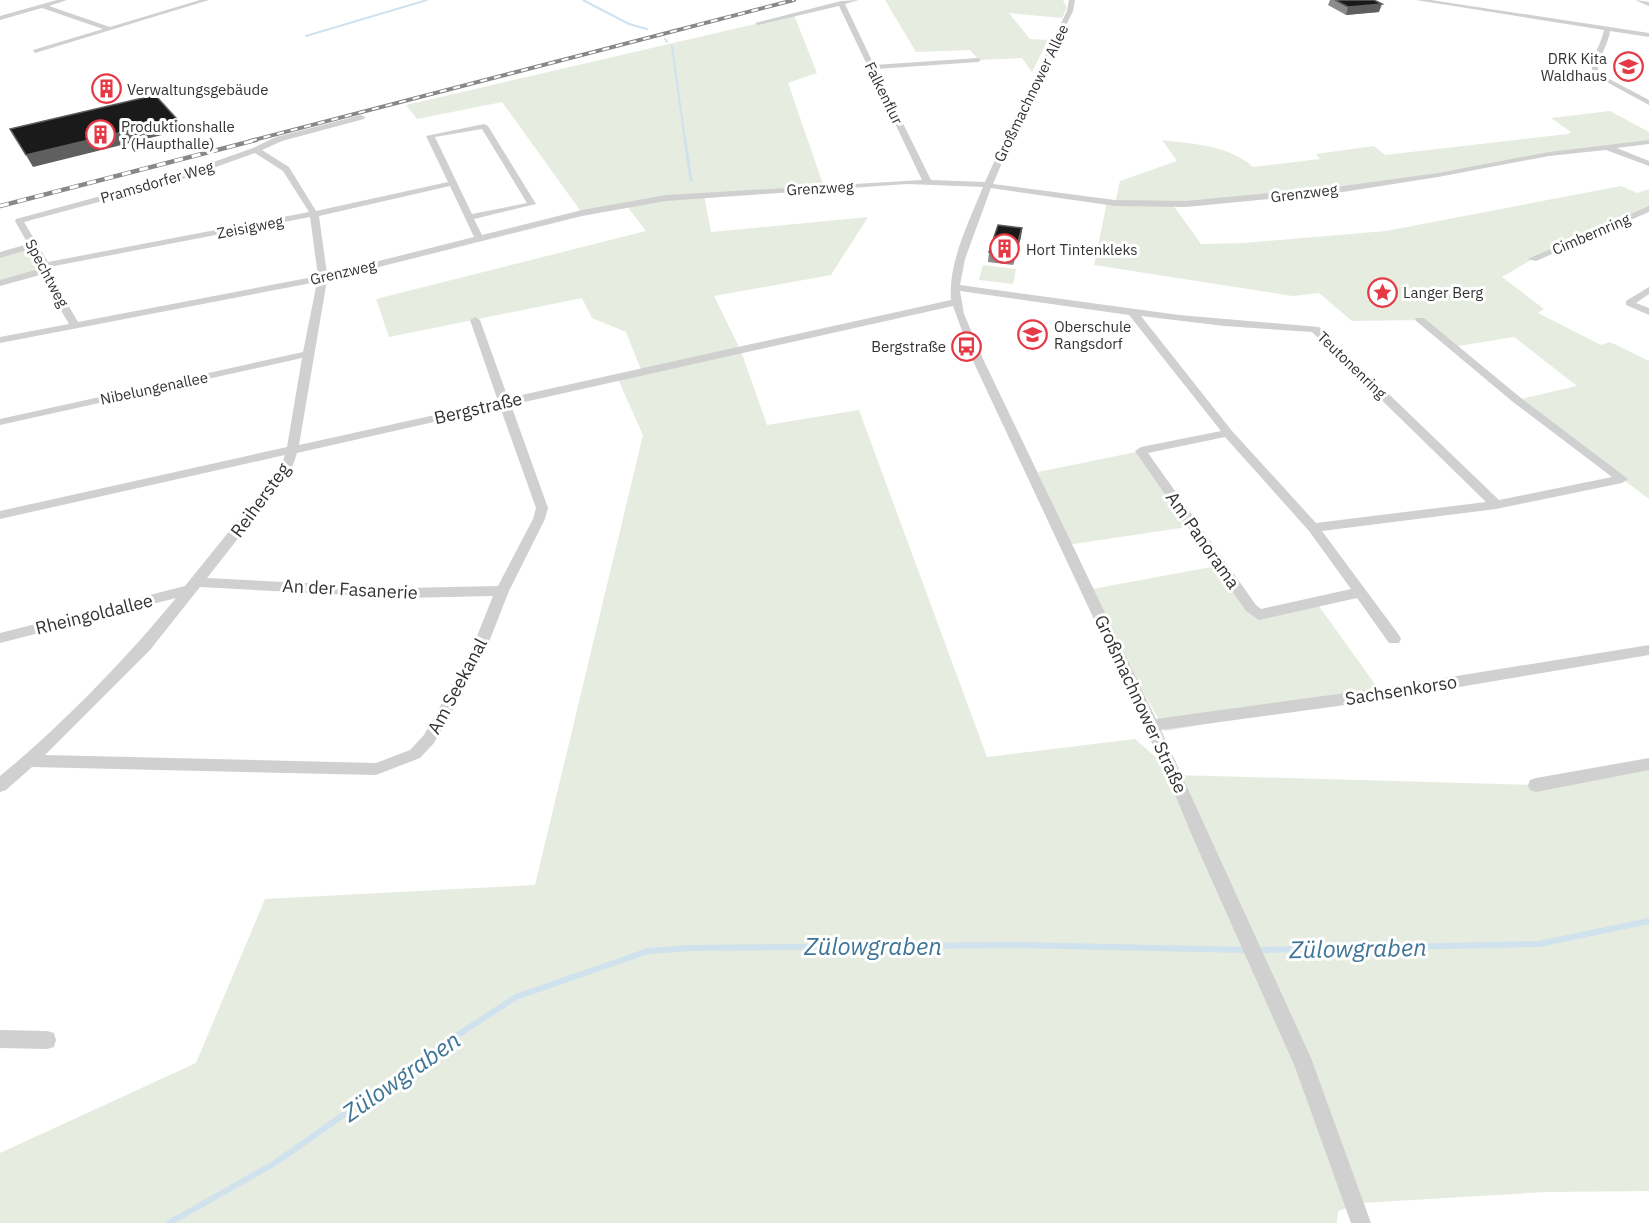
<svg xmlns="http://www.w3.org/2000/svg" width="1649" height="1223" font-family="'IBM Plex Sans',sans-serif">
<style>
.green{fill:#e6ecdf}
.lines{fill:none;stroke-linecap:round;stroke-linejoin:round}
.stream-far2{stroke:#cfe2ee;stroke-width:2}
.stream-far1{stroke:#cfe2ee;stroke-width:3}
.stream{stroke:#cfe2ee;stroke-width:6}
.minor{fill:#d0d0d0;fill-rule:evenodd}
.rail-far1-casing{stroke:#888;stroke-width:4}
.rail-casing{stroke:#888;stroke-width:4.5}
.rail-far1{stroke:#fff;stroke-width:2;stroke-dasharray:7;stroke-linecap:butt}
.rail{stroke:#fff;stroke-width:3;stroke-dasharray:9;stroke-linecap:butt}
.wall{fill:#8c8c8c}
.shaded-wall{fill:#5f5f5f}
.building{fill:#1a1a1a;stroke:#5f5f5f;stroke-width:1.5}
.labels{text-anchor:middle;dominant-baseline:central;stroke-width:6;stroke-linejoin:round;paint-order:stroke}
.far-poi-label{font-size:15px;fill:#333;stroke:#fff;text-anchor:start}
.far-street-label{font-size:15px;fill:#333;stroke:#fff}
.street-label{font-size:18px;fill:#333;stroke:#fff}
.near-water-label{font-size:24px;font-style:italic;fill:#3f7597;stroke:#fff}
</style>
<rect width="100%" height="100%" fill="#fff"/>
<!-- green -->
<path class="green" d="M885,0H1063L1067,8L1062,18L1009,13L1030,39L1048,40L1032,72L1022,58L979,60L970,50L916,52Z
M794,15L817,73L788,83L824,187L704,195L711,232L868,217L831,275L714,296L741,351L767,425L859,410L987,757L1135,739L1176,775L1536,785L1649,764V1191L1546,1192L1362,1203L1338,1211L1337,1223H0V1153L196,1063L265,899L535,885L643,435L617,377L642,372L626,332L592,318L582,298L389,337L376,299L646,231L626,205L582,213L502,102L417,119L406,105Z
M1610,111L1649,132V142L1497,163L1343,189L1173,205L1201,244L1243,243L1386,231L1621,186L1637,193L1649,189V209L1533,259L1502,277L1544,309L1538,313L1601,345L1610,342L1649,361V499L1517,400L1577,386L1514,337L1452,347L1420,320L1352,321L1319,293L1293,296L1094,265L1107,202L1115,203L1120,181L1177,161L1162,140C1192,144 1229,145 1253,167L1320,159L1316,154L1374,146L1385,155L1568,134L1571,132L1551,118Z
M32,246L43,271L0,283V255Z
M983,265L1016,269L1013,284L979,280Z
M1141,451L1194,526L1067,545L1038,472Z
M1222,565L1259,614L1316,602L1382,694L1165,731L1087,590Z"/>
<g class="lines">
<!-- stream-far2 -->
<path class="stream-far2" d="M583,0L629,24L647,29
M306,36L427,0
M665,39L667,42
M672,46L685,141"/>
<!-- stream-far1 -->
<path class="stream-far1" d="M685,140L691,180"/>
<!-- stream -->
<path class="stream" d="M1258,950L1539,944L1649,921
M169,1223L275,1163L450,1040L516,997L648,951L690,948L1014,945L1247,950"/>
<!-- minor -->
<path class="minor" d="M57,0H67L49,6L110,27L200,0H209L35,53L33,50L103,29L42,8L0,20V16Z
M859,0L845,4L874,65L978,58L981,60L978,62L876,69L931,180L985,182L1013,120L1067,11L1069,0H1075L1073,11L1020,120L993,184L1115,200L1186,201L1343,186L1438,173L1549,152L1649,140V144L1617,148L1649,161V166L1606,150L1549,156L1438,177L1343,192L1186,207L1115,206L991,188L965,259L960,285L1179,315L1319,327L1499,500L1612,477L1513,402L1415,320L1416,318H1424L1521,398L1628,479L1622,483L1496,509L1322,531L1399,635L1401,639L1399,643H1389L1357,598L1259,620L1246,611L1135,451L1141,447L1221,431L1129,315L960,291L964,314L984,361L1156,719L1382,688L1649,645V655L1382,700L1161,730L1311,1058L1371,1223H1351L1295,1067L1193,838L1167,775L973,361L953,306L511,405L548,508L545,519L509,591L485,652L434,743L420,758L376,775L32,767L6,790L0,792V776C62,725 125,660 176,598L0,643V633L185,586L281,467L285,455L0,519V511L287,447L302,358L0,425V419L303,352L317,282L0,343V337L69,324L40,275L0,286V280L39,269L40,265L31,249L0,258V252L28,244L15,221L16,219L171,177L253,148L276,137L361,115L365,117L364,119L282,141L262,150L289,167L316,211L448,182L426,136L484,124L488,126L536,204L474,219L482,235L582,210L666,195L922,180L839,6L758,25L755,23L841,1ZM482,129L527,203L472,214L435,137ZM255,153L283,171L309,212L48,262L24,222L177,181ZM907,184L983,187C969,222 948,262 951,300L508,398L480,320L475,317L470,320L498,401L299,445L327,280L582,216L666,201ZM450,186L474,237L327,274L319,216ZM310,217L318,276L78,322L48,271L49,267ZM1141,316L1224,326L1312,332L1486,502L1316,523L1232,431ZM500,407L536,508L533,519L498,586L404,588L207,578L291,471L297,453ZM1225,437L1309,531L1351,589L1261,609L1256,605L1148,453ZM200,587L404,598L493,596L471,651L424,735L410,750L376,763L45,755L150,650Z
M1416,0H1431L1649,33V37L1610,31C1608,47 1597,57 1598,73L1649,100V105L1592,74C1590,57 1601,46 1604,30Z
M1636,0L1649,2V6L1637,1Z
M1649,206V212L1536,261L1528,259Z
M1649,287V294L1636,303L1649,308V315L1626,305V301Z
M1649,758V770L1536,792L1530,790L1528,785L1530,780L1536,778Z
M0,1030L47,1031L54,1033L56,1040L54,1047L47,1049L0,1048Z"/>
<defs>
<path id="rail-far1" d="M250,141L794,0"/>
<path id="rail" d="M0,206L256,140"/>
</defs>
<!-- rail-far1 casing -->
<use href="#rail-far1" class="rail-far1-casing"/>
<!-- rail casing -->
<use href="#rail" class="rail-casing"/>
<!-- rail-far1 -->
<use href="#rail-far1" class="rail-far1"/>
<!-- rail -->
<use href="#rail" class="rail"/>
</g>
<!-- wall -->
<path class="wall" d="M1330,0H1374L1379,12L1346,15L1328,5Z
M1022,228L1021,237L1013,265L988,262L989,252Z"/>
<!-- shaded-wall -->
<path class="shaded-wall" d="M1382,4L1379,12L1346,15L1348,7Z
M177,119L182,130L33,167L26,155Z
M1022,228L1021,237L1013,265L1014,255Z"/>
<!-- building -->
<path class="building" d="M1335,0H1374L1382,4L1348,7Z
M155,95L177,119L26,155L10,129Z
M998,225L1022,228L1014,255L989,252Z"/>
<!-- icons -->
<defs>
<symbol id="school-ring" viewBox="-11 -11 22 22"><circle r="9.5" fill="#fff" stroke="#e63946" stroke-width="1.5"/><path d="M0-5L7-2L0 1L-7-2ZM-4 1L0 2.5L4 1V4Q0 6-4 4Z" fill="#e63946"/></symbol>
<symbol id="building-ring" viewBox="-11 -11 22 22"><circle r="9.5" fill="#fff" stroke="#e63946" stroke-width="1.5"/><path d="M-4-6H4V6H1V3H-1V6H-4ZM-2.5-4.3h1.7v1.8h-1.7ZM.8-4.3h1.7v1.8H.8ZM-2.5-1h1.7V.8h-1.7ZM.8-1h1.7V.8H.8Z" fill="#e63946"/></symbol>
<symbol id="sight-ring" viewBox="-11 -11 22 22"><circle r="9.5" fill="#fff" stroke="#e63946" stroke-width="1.5"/><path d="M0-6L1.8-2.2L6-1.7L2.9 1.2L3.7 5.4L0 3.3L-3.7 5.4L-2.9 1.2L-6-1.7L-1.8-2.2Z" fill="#e63946"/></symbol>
<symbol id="bus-ring" viewBox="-11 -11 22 22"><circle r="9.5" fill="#fff" stroke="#e63946" stroke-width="1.5"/><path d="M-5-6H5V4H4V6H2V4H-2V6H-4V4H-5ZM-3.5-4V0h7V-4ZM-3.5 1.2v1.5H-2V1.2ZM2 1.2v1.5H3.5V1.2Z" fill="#e63946"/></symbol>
</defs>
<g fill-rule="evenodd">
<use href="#school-ring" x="1612" y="50" width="33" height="33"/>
<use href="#building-ring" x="90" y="72" width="33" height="33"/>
<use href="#building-ring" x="84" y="118" width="33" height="33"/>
<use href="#building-ring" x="988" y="232" width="33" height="33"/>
<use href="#sight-ring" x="1366" y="276" width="33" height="33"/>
<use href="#school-ring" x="1016" y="318" width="33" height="33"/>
<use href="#bus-ring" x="950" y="330" width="33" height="33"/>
</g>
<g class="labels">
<!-- far-poi labels -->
<g class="far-poi-label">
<text x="1607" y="58" text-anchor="end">DRK Kita<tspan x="1607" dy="17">Waldhaus</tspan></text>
<text x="127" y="89">Verwaltungsgebäude</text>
<text x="121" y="126">Produktionshalle<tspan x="121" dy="17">I (Haupthalle)</tspan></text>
<text x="1026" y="249">Hort Tintenkleks</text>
<text x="1403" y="292">Langer Berg</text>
<text x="1054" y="326">Oberschule<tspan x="1054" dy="17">Rangsdorf</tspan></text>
<text x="946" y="346" text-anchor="end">Bergstraße</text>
</g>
<!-- far-street labels -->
<g class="far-street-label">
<text transform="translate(884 93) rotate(64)">Falkenflur</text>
<text transform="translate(1031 93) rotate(-64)">Großmachnower Allee</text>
<text transform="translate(157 182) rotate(-16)">Pramsdorfer Weg</text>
<text transform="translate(820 188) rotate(-3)">Grenzweg</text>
<text transform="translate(1304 193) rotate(-7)">Grenzweg</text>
<text transform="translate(250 227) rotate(-11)">Zeisigweg</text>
<text transform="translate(1591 234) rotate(-23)">Cimbernring</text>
<text transform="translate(343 272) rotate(-13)">Grenzweg</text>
<text transform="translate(47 273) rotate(62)">Spechtweg</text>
<text transform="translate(1352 365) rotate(44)">Teutonenring</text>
<text transform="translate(154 388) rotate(-12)">Nibelungenallee</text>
</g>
<!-- street labels -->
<g class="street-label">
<text transform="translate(478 408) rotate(-13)">Bergstraße</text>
<text transform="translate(260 500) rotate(-54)">Reihersteg</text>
<text transform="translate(1203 540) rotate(55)">Am Panorama</text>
<text transform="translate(350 589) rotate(3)">An der Fasanerie</text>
<text transform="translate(94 614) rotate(-14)">Rheingoldallee</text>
<text transform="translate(457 686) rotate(-62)">Am Seekanal</text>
<text transform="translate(1401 690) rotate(-9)">Sachsenkorso</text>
<text transform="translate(1141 704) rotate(65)">Großmachnower Straße</text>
</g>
<!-- near-water labels -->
<g class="near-water-label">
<text x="873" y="946">Zülowgraben</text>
<text transform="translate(1358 948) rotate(-1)">Zülowgraben</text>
<text transform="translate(401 1076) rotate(-35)">Zülowgraben</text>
</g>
</g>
</svg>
